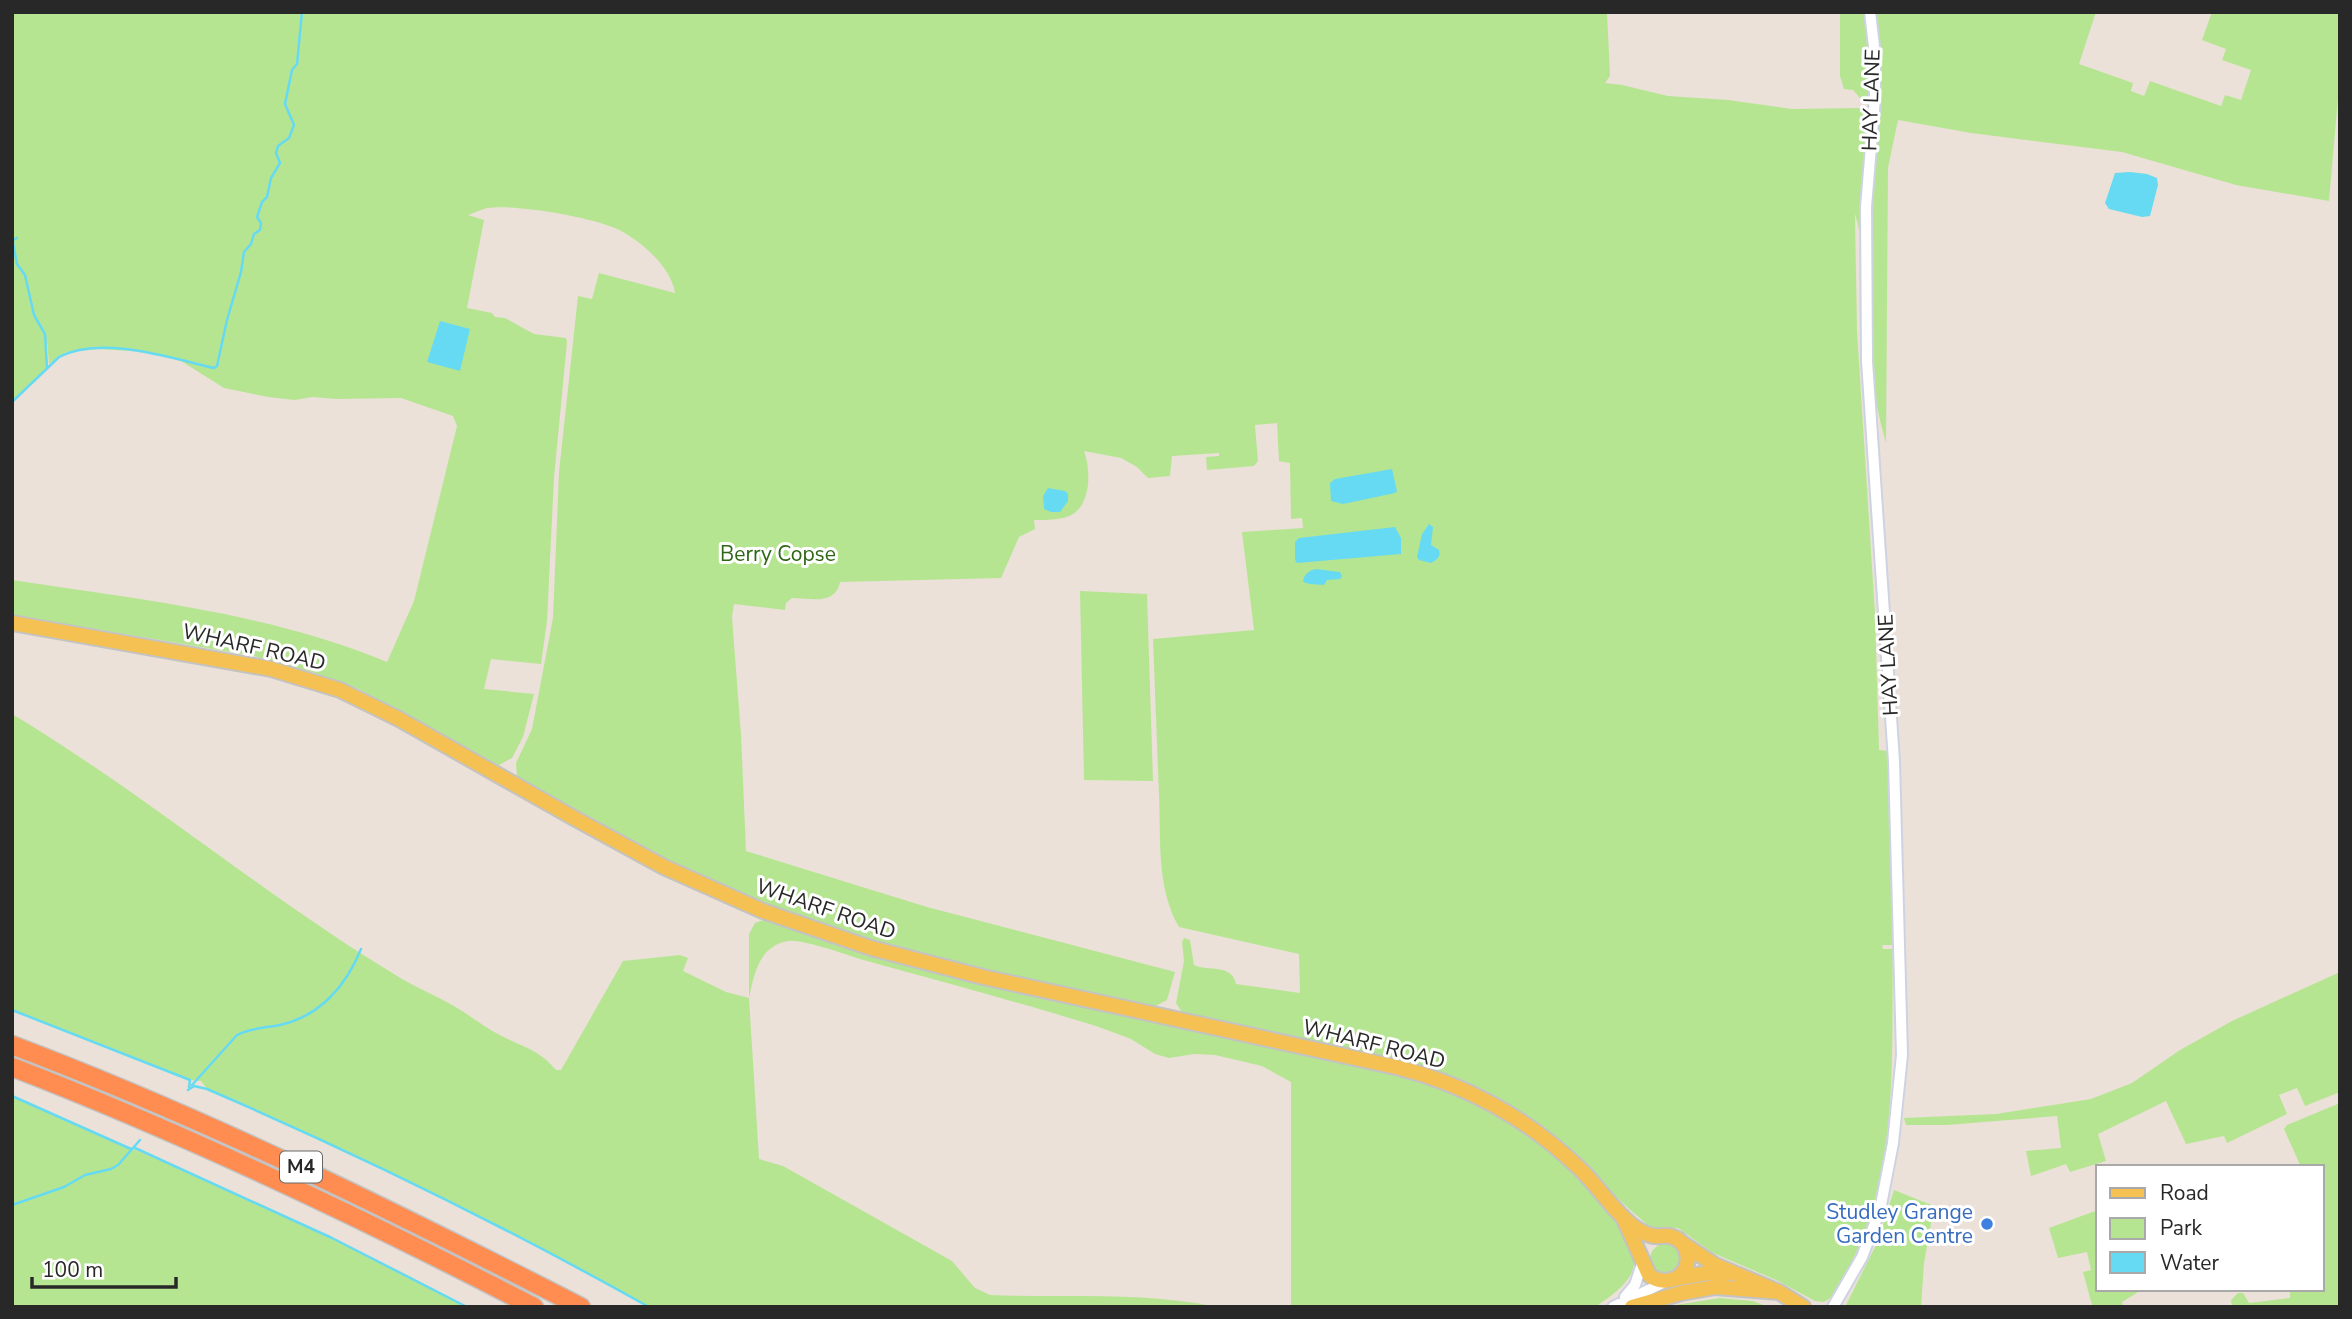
<svg xmlns="http://www.w3.org/2000/svg" width="2352" height="1319" font-family="'Nunito Sans',sans-serif">
<style>
.green{fill:#b6e592}
.water{fill:#66daf2}
.lines{fill:none;stroke-linecap:round;stroke-linejoin:round}
.stream{stroke:#66daf2;stroke-width:2.5}
.minor-casing{stroke:#ced3e2;stroke-width:14}
.major-casing{stroke:#c3c3c3;stroke-width:18}
.highway-casing{stroke:#c3c3c3;stroke-width:21}
.minor{stroke:#fff;stroke-width:10}
.major{stroke:#f5c153;stroke-width:14}
.highway{stroke:#ff8c50;stroke-width:18}
.shop-dot{fill:#3f7fe0;stroke:#fff;stroke-width:2.5}
.labels{text-anchor:middle;dominant-baseline:central;stroke-width:6;stroke-linejoin:round;paint-order:stroke}
.shield{fill:#fff;stroke:#686868;stroke-width:2}
.shield-label{font-size:19px;font-weight:bold;fill:#282828}
.street-label{font-size:21px;fill:#282828;stroke:#fff}
.park-label{font-size:21px;fill:#2e6616;stroke:#fff}
.shop-label{font-size:21px;fill:#366cbe;stroke:#fff;text-anchor:end}
</style>
<rect width="100%" height="100%" fill="#ebe1d8"/>
<!-- green -->
<path class="green" d="M12,12H1607L1610,76L1605,83L1622,85L1668,96L1728,100L1792,109L1860,108L1867,110L1870,100L1867,102L1861,99L1853,90L1844,89L1840,76V12H1865L1870,96L1873,12H2096L2079,64L2133,83L2131,91L2144,96L2150,81L2221,106L2225,95L2241,100L2251,70L2222,60L2226,49L2202,40L2212,12H2340V75L2329,201L2236,185L2122,152L1971,133L1898,120L1888,168L1886,443C1872,395 1868,348 1865,299C1863,273 1863,236 1855,214L1857,331L1875,614L1879,750L1888,751L1894,945H1882L1883,949H1893C1891,1056 1900,1172 1848,1269C1842,1281 1836,1298 1823,1302L1815,1301L1776,1280L1713,1253L1678,1228H1657L1648,1225C1609,1194 1577,1154 1537,1123C1511,1102 1478,1090 1447,1076L1186,1015L1181,1011L1176,1003L1184,961L1182,942L1184,938L1190,940L1194,965C1208,972 1232,963 1236,984L1300,993L1299,954L1179,927C1156,888 1161,838 1159,795C1157,743 1155,691 1153,639L1254,630L1242,532L1303,528L1302,518L1291,519L1290,463L1279,461L1277,423L1255,425L1258,461L1254,466L1207,470L1206,457L1219,456V453L1172,456L1170,476L1148,478L1137,467L1121,458L1084,451C1088,463 1089,472 1088,485C1083,519 1065,520 1034,520L1035,529L1019,537L1001,578L840,582C835,606 811,598 792,598L786,603L785,610L734,604L732,617L741,735L746,851L927,907L1175,972L1167,1000L1152,1008C1026,980 898,956 777,909C687,875 600,826 517,777L516,763L532,729L553,618L559,472L578,296L592,299L599,273L675,293C671,266 639,239 615,228C590,217 515,204 488,208C481,209 474,213 468,215L484,220L467,308L492,313L495,317L505,318L534,334L566,338L567,342L554,478L547,621L541,664L491,659L484,689L534,694L523,737L512,758L497,766L359,689L312,672L254,656L12,615V580C138,599 269,613 387,662L414,601L457,426L453,416L401,398L336,399L313,397L295,400L268,397L224,388L181,361L145,352L99,349L66,352L49,364L47,341V367L12,402Z
M1080,591L1147,594L1153,781L1084,780Z
M12,714C147,795 267,898 402,979C419,989 437,996 454,1006C469,1015 483,1026 498,1034C521,1047 538,1048 556,1070H561L623,961L680,955L688,958L683,971L726,992L749,998V934L755,923L766,919L860,952L899,963L1177,1028L1420,1080C1498,1109 1572,1156 1618,1226C1625,1236 1636,1253 1634,1265C1631,1283 1610,1297 1595,1307H1291V1082L1262,1066L1215,1055L1194,1054L1169,1058L1155,1054L1131,1039L1096,1026C1018,1002 939,981 860,959C844,954 802,939 788,941C759,946 754,974 749,998L759,1159L783,1166L952,1261L975,1288L990,1295C1066,1298 1142,1291 1218,1307H649L496,1225L390,1173L207,1089L201,1081L190,1080L12,1010Z
M2340,972V1092L2305,1106L2297,1088L2279,1095L2287,1114L2227,1143L2224,1136L2186,1144L2166,1101L2098,1134L2106,1161L2070,1172L2066,1164L2031,1176L2026,1151L2061,1148L2057,1116L1947,1125H1906L1904,1118L1996,1114L2091,1099L2132,1083L2180,1050L2232,1021Z
M12,1096L262,1205L411,1277L467,1307H12Z
M2340,1103V1307H2232L2231,1300L2238,1293H2243L2249,1303L2290,1298V1289H2322V1167H2301L2284,1129L2287,1125Z
M1894,1190L1934,1206L1924,1263L1921,1307H1845L1878,1241Z
M2098,1210V1289H2143L2122,1302L2123,1307L2092,1305L2083,1272L2091,1270L2087,1252L2058,1258L2049,1228Z
M1650 1259a15 15 0 1 1 30 0a15 15 0 1 1-30 0Z
M1720,1298L1753,1301L1768,1307H1663Z"/>
<!-- water -->
<path class="water" d="M2130,172L2147,174L2157,178L2158,185L2150,216L2142,217L2109,209L2105,203L2115,173Z
M440,321L470,329L460,371L427,362Z
M1392,469L1397,491L1395,493L1343,504L1331,501L1330,483L1335,479Z
M1048,488L1065,491L1068,494V501L1060,512H1051L1044,509L1043,496Z
M1429,524L1433,527L1431,545L1439,550C1441,557 1437,560 1431,563L1419,560L1417,557L1422,534Z
M1395,527L1401,538V554L1297,563L1295,560V542L1299,538Z
M1316,569L1340,572L1342,576L1340,579L1327,580L1324,585L1310,584L1303,582C1304,574 1308,571 1316,569Z"/>
<g class="lines">
<!-- stream -->
<path class="stream" d="M17,238L13,240V243L17,264L25,275L34,315L45,334L47,367
M12,402L59,357C102,335 170,358 214,368L217,366L227,320L241,272L244,252L251,244L254,234L260,230L261,223L257,217L262,202L267,197L271,178L280,163L276,153L278,146L289,138L294,125L285,104L292,70L297,64L302,12
M12,1010L190,1080L189,1087
M192,1085L237,1035C250,1028 265,1028 280,1025C320,1016 346,986 361,949
M188,1090L194,1086L207,1089C358,1154 506,1227 649,1307
M12,1096L131,1149
M135,1148L332,1238L467,1307
M12,1205L64,1187L85,1175L111,1169L118,1165L140,1140"/>
<defs>
<path id="minor" d="M1625,1297L1635,1285L1642,1264
M1613,1307L1667,1281
M1833,1307L1862,1257L1880,1210L1893,1143L1902,1055L1894,761L1867,361L1866,207L1875,98V55L1870,12"/>
<path id="major" d="M12,623L271,669L340,690L399,719L574,818L664,867L763,911L871,948L983,977L1396,1067C1465,1084 1529,1119 1580,1169C1599,1187 1613,1211 1634,1227C1640,1231 1647,1235 1654,1236C1659,1237 1664,1235 1669,1236C1682,1238 1690,1251 1687,1264C1682,1282 1662,1285 1649,1275L1623,1217
M1682,1243L1715,1265L1779,1292L1803,1307
M1674,1279L1707,1273L1726,1274
M1632,1307L1681,1293L1715,1287L1779,1292"/>
<path id="highway" d="M12,1045C208,1119 395,1212 581,1307
M12,1067C191,1136 364,1219 534,1307"/>
</defs>
<!-- minor casing -->
<use href="#minor" class="minor-casing"/>
<!-- major casing -->
<use href="#major" class="major-casing"/>
<!-- highway casing -->
<use href="#highway" class="highway-casing"/>
<!-- minor -->
<use href="#minor" class="minor"/>
<!-- major -->
<use href="#major" class="major"/>
<!-- highway -->
<use href="#highway" class="highway"/>
</g>
<!-- markers -->
<circle class="shop-dot" cx="1987" cy="1224" r="7"/>
<g class="labels">
<!-- shield labels -->
<rect class="shield" x="280" y="1151.5" width="42" height="31" rx="5"/>
<g class="shield-label">
<text x="301" y="1167">M4</text>
</g>
<!-- street labels -->
<g class="street-label">
<text transform="translate(1871 100) rotate(-88)">HAY LANE</text>
<text transform="translate(254 647) rotate(13)">WHARF ROAD</text>
<text transform="translate(1888 665) rotate(-93)">HAY LANE</text>
<text transform="translate(826 909) rotate(19)">WHARF ROAD</text>
<text transform="translate(1374 1044) rotate(14)">WHARF ROAD</text>
</g>
<!-- park labels -->
<g class="park-label">
<text x="778" y="554">Berry Copse</text>
</g>
<!-- shop labels -->
<g class="shop-label">
<text x="1973" y="1212">Studley Grange<tspan x="1973" dy="24">Garden Centre</tspan></text>
</g>
</g>
<!-- border -->
<rect width="2352" height="1319" fill="none" stroke="#282828" stroke-width="28"/>
<!-- legend -->
<rect x="2096" y="1165" width="228" height="126" fill="#ffffff" stroke="#a9a9a9" stroke-width="2"/>
<rect x="2110" y="1188" width="35" height="10" fill="#f5c153" stroke="#a9a9a9" stroke-width="2"/>
<text x="2160" y="1200" font-size="21" fill="#282828">Road</text>
<rect x="2110" y="1218" width="35" height="21" fill="#b6e592" stroke="#a9a9a9" stroke-width="2"/>
<text x="2160" y="1235" font-size="21" fill="#282828">Park</text>
<rect x="2110" y="1252" width="35" height="21" fill="#66daf2" stroke="#a9a9a9" stroke-width="2"/>
<text x="2160" y="1270" font-size="21" fill="#282828">Water</text>
<!-- scale -->
<path d="M32 1277v10h144v-10" fill="none" stroke="#282828" stroke-width="3.5"/>
<text x="42" y="1277" font-size="21" fill="#282828" stroke="#ffffff" stroke-width="5" paint-order="stroke">100 m</text>
</svg>
